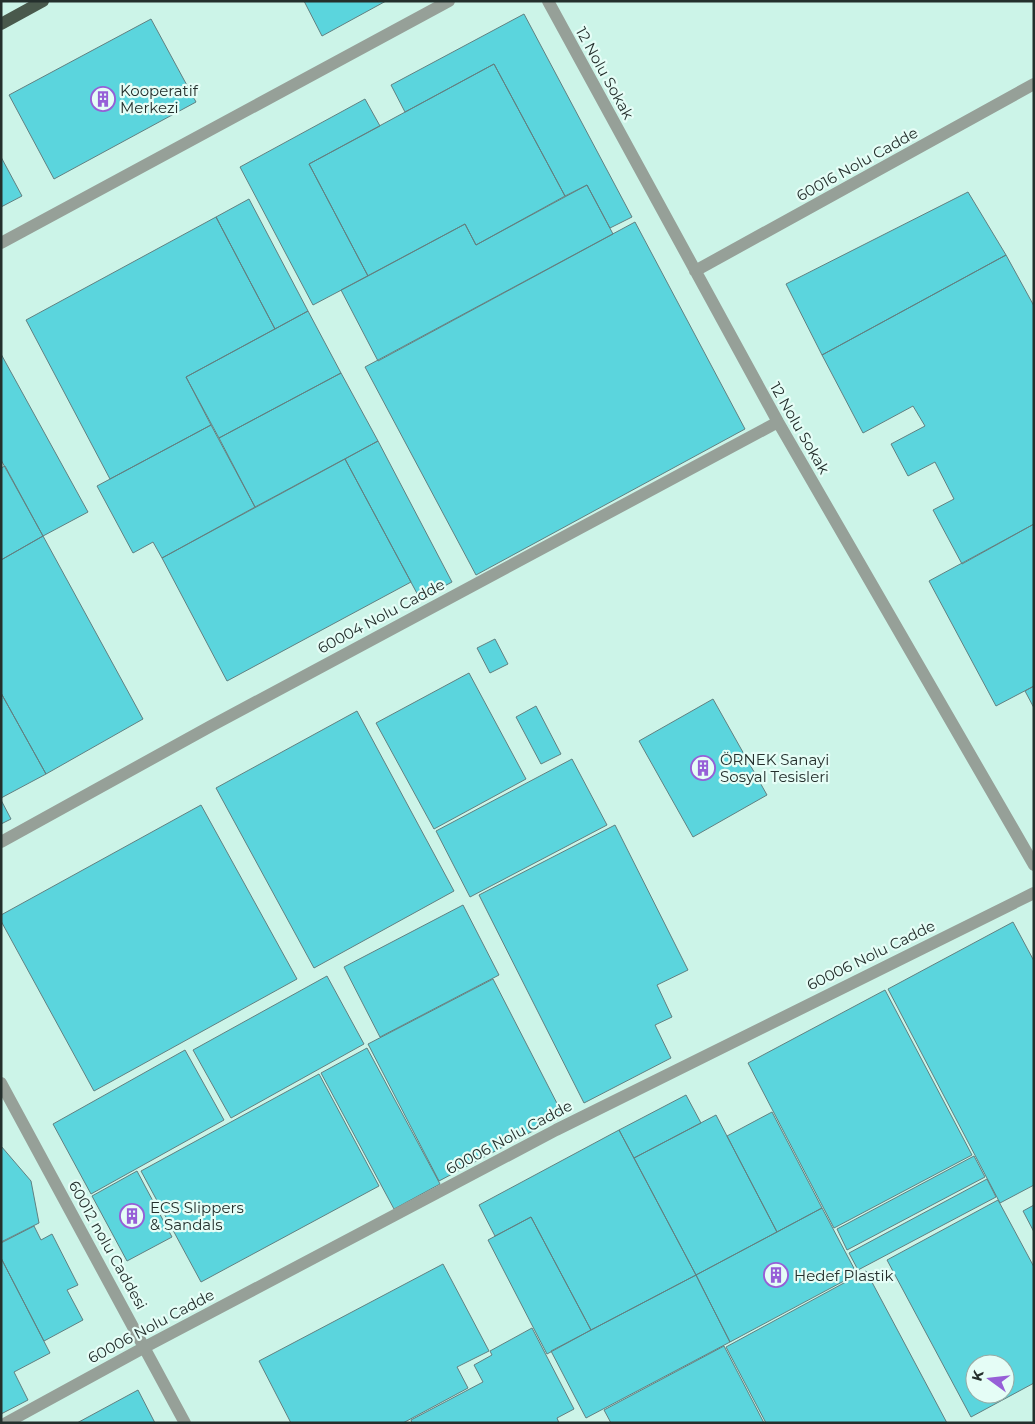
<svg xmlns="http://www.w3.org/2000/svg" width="1035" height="1424" font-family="Montserrat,sans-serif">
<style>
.built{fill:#ccf4e8;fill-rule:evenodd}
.building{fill:#5bd5dd;stroke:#618081;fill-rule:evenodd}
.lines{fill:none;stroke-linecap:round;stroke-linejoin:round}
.minor{stroke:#96a098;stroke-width:12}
.primary{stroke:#49594c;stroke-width:12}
.labels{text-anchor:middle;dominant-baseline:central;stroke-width:4.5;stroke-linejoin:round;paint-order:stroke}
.street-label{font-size:15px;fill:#242f2c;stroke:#e5fdf6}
.poi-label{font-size:15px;fill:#242f2c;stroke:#e5fdf6;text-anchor:start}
</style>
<rect width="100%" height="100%" fill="#e5fdf6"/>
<!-- built -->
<path class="built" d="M1,1H1034V1423H1ZM975,1364H1005V1394H975Z"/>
<!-- building -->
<path class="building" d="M304,1H386L322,36Z
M524,14L632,217L610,228L587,185L565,196L494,64L405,112L391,85Z
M151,19L196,102L54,179L9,95Z
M494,64L565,196L476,245L465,224L368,276L309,164Z
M365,99L380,126L309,164L368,276L313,305L240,167Z
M1,157L22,196L1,207Z
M587,185L613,234L378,361L341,290L465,224L476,245Z
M968,192L1006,255L822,355L786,284Z
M249,199L308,311L275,329L216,217Z
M216,217L275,329L186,377L211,425L110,479L26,320Z
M635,222L745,429L476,575L365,367Z
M1006,255L1034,306V524L962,564L933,510L954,499L935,462L908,476L891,444L925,426L913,406L863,433L822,355Z
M308,311L341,373L219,438L186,377Z
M1,354L88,512L43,536L1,460Z
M341,373L378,441L255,507L219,438Z
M211,425L255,507L162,558L153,542L133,553L97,486Z
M378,441L452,582L420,599L345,459Z
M345,459L411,582L227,681L162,558Z
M5,466L43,536L1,560V468Z
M1034,524V686L996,706L929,581Z
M43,536L143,719L46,774L1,693V560Z
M495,639L508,664L490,673L477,648Z
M469,673L526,779L434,829L376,723Z
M1034,686V708L1025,691Z
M1,693L46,774L1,798Z
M713,699L767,795L693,837L639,741Z
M536,706L561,754L541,764L516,717Z
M357,711L454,891L314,968L216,788Z
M572,759L607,825L470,897L436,831Z
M1,800L11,819L1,824Z
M201,805L297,979L94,1091L1,921V915Z
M615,825L688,970L657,985L672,1017L655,1025L671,1058L584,1103L479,895Z
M463,905L499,975L380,1037L344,967Z
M1013,922L1034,961V1185L1000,1203L888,989Z
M327,976L364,1044L231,1118L193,1050Z
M493,979L563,1115L439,1181L368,1044Z
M885,990L972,1155L834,1228L748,1063Z
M367,1048L440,1184L394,1209L321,1073Z
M185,1050L224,1120L91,1194L53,1124Z
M319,1074L379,1186L201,1282L141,1171Z
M686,1095L701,1123L634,1158L619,1130Z
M772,1112L822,1208L777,1232L727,1136Z
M716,1115L777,1232L696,1275L634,1158Z
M619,1130L696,1275L591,1330L531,1217L495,1236L479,1205Z
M1,1146L31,1181L39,1223L1,1242Z
M974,1156L985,1177L847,1250L837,1229Z
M137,1171L172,1237L127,1261L92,1196Z
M987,1179L996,1197L858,1270L849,1253Z
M998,1200L1034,1267V1383L971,1417L887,1260ZM975,1364H1005V1394H975Z
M1034,1205V1232L1023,1211Z
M822,1208L857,1274L730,1342L696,1275Z
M531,1217L591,1330L547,1354L488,1240Z
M34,1226L41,1240L52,1234L78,1285L67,1290L83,1320L44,1341L1,1258V1243Z
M1,1258L50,1353L14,1372L28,1400L1,1414Z
M443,1264L489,1351L457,1367L468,1388L403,1423H291L259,1361Z
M866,1271L947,1423H766L726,1347Z
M696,1275L730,1342L586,1418L551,1351Z
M532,1328L574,1409L557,1418L559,1423H412L411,1420L483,1382L474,1365L492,1355L490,1351Z
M724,1346L764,1423H611L604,1410Z
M138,1390L155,1423H77Z"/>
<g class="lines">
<!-- minor -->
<path class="minor" d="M548,1L778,422L1034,865
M1,243L449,1
M695,271L1034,84
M1,842L211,726L778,422
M1,1083L185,1423
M6,1423L145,1347L556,1130L1034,893"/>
<!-- primary -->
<path class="primary" d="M1,24L43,1"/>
</g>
<!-- icons -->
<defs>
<symbol id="building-ring" viewBox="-11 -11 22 22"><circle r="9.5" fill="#e5fdf6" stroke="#965fd7" stroke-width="1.5"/><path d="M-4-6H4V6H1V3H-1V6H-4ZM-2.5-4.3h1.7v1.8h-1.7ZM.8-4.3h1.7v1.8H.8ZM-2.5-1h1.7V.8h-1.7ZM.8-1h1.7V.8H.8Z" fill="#965fd7"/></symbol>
</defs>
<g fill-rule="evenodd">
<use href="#building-ring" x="89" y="85" width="28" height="28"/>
<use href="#building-ring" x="689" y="754" width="28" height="28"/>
<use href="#building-ring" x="118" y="1202" width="28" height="28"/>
<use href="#building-ring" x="762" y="1261" width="28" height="28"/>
</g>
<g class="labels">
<!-- street labels -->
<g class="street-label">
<text transform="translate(605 73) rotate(61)">12 Nolu Sokak</text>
<text transform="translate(857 164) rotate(-29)">60016 Nolu Cadde</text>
<text transform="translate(800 428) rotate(60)">12 Nolu Sokak</text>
<text transform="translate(381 616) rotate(-28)">60004 Nolu Cadde</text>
<text transform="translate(871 955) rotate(-26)">60006 Nolu Cadde</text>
<text transform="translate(509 1137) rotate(-28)">60006 Nolu Cadde</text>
<text transform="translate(108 1245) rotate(61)">60012 nolu Caddesi</text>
<text transform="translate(151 1326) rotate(-28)">60006 Nolu Cadde</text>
</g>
<!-- poi labels -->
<g class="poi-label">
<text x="120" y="90">Kooperatif<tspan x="120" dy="17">Merkezi</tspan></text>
<text x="720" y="759">ÖRNEK Sanayi<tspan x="720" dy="17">Sosyal Tesisleri</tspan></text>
<text x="150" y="1207">ECS Slippers<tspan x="150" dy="17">&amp; Sandals</tspan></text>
<text x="794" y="1275">Hedef Plastik</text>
</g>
</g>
<!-- border -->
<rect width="1035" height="1424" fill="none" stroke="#242f2c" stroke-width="5"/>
<!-- north arrow -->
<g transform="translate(990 1379) rotate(285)"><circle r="24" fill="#e5fdf6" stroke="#98aba5"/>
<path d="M0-4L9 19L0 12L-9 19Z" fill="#965fd7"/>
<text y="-8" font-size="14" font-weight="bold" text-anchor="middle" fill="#242f2c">K</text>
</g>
</svg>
